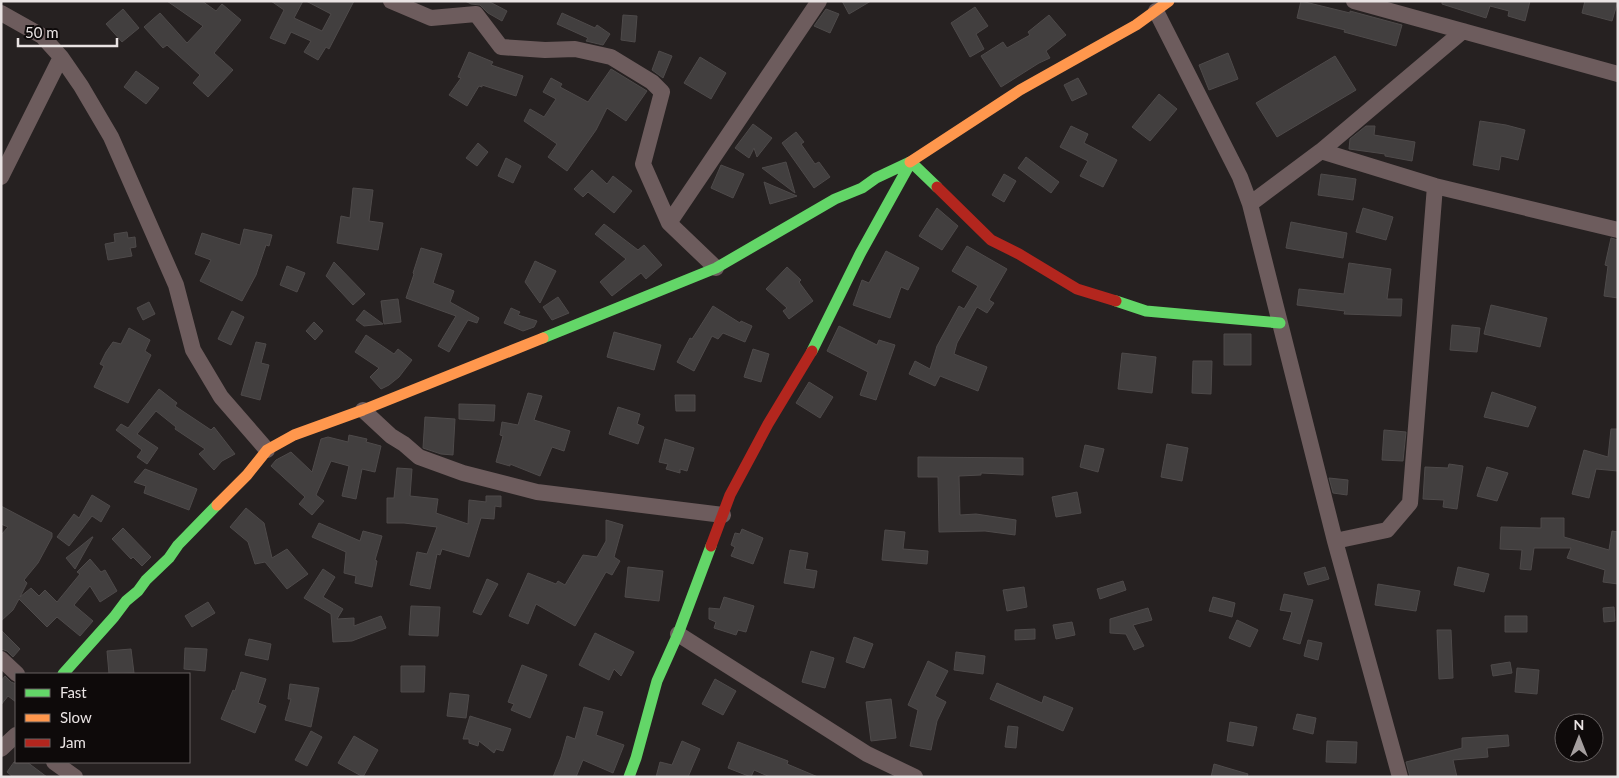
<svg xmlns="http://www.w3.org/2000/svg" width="1619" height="778" font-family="Lato,sans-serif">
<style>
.building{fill:#423f3f;stroke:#4e4a4a}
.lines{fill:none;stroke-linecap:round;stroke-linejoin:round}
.street{stroke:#6d5c5d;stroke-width:16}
.fast{stroke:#63d668;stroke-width:11}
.slow{stroke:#ff974d;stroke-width:11}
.jam{stroke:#b3261e;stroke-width:11}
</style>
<rect width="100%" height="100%" fill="#262121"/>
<!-- building -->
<path class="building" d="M167,1H202L216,11L222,4L241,20L214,53L233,70L208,97L193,83L200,75L167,45L163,48L144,27L160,13L187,43L203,26Z
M271,1H303L294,18L322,31L331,14L306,1H354L329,49L326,47L318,60L304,52L311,41L291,32L285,44L270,38L284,10Z
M465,1H488L507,11L502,21L488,13L480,5L471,4Z
M842,1H871L849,14Z
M1301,1L1350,13V11L1402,25L1396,46L1344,32L1345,30L1297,18Z
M1442,1H1530L1525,21L1508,16L1509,11L1490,6L1486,18L1442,4Z
M1585,1H1618L1612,21L1582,13Z
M975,7L988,26L976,34L984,49L970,57L951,23Z
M123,9L139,28L122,42L106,24Z
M826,9L839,14L830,33L814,26Z
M562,13L595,28L597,25L610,34L603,45L586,41L588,38L557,24Z
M623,15L637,16L635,42L621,40Z
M1049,15L1066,35L1046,51L1050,58L1039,63L1001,87L981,56L1003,42L1007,48L1030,35L1028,32Z
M659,51L672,56L663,78L652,70Z
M469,52L493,62L491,65L523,76L516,96L482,85V87L479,86L467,106L449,95L461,78L458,77Z
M1228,53L1238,79L1209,90L1199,65Z
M1335,56L1356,90L1277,137L1256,103Z
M700,57L726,73L711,99L684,83Z
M611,69L647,91L626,121L607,108L596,130L567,171L548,157L557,144L524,121L530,109L544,117L556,99L543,92L551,78L562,84L560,87L588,102Z
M136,71L159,88L146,104L124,87Z
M1078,78L1087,94L1072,101L1064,85Z
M1159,94L1177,109L1150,141L1132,127Z
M1480,121L1506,125L1525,130L1518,160L1501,156L1499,170L1473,165Z
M753,124L772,138L757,157L754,148L749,158L735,148Z
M1071,126L1088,134L1084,143L1117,160L1103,187L1080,176L1088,161L1060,147Z
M1366,126H1375L1374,135L1415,142L1412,161L1385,156V154L1349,149L1350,139Z
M796,132L804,142L801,144L815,164L819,162L830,177L814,188L782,143Z
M478,143L488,152L477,166L466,158Z
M1026,157L1059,182L1051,193L1018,168Z
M506,158L521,166L513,183L498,176Z
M786,162L795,193L762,168Z
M721,165L744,174L733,198L711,188Z
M592,170L607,184L613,176L632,191L614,213L588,192L583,197L574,189Z
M1004,174L1016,181L1004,202L992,195Z
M1321,174L1356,179L1353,200L1318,195Z
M764,182L797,196L770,204Z
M353,188L373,190L369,221L383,223L378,250L337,243L341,216L350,218Z
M937,208L958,226L942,250L919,236Z
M1363,208L1393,217L1386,240L1356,232Z
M1291,222L1347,233L1343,258L1286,248Z
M604,224L638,250L644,245L662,265L646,279L641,273L612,296L600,282L626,259L595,234Z
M244,229L272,235L269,246L266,245L256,275L242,301L200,281L211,260L195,254L202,233L240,245Z
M127,232L128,238L135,237L136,247L130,248L132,256L108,260L105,244L115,242L114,234Z
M1611,238L1618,240V298L1604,296L1608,266L1605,265Z
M967,246L1007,269L989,300L994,303L987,313L977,307L957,343L954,354L987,367L978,391L940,376L935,386L909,374L915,361L930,369L937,346L959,306L964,309L978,286L952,271Z
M421,248L442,254L433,283L454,291L450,302L479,318L477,323L468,320L449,352L438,346L456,316L406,298L414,274L413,273Z
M886,251L919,268L908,290L901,287L890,318L853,305L862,280L869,283Z
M535,261L556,271L540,303L525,282Z
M334,262L365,294L353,305L326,276Z
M1349,263L1391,269L1387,299H1402L1401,316L1344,314L1345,311L1297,305L1299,289L1344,294Z
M287,266L305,273L297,292L280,285Z
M787,267L801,280L799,282L813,301L789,319L783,311L787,308L766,289Z
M558,297L569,313L552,320L543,307Z
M398,299L401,322L384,324L381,301Z
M149,302L155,314L143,320L137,308Z
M1491,305L1547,318L1540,347L1484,334Z
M713,306L740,323L741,321L752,326L745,342L723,333L718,339L712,336L694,371L677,362L690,338L692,339Z
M511,308L520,312L518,315L537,321L534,327L523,331L504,323Z
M364,310L383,324L364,326L356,320Z
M232,311L244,317L231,345L218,339Z
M314,322L323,331L315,340L306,331Z
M1452,325L1480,328L1477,352L1450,350Z
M839,326L877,345L879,340L895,345L876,400L860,395L868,372L827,351Z
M129,328L150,340L145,351L151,355L128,403L94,387L104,366L100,364L106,352L113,342L121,344Z
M614,332L661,345L654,370L607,357Z
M1224,334H1251V365H1224Z
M366,335L394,354L398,349L412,360L399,377L389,385L381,389L370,377L379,368L355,352Z
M256,342L266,344L261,363L269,365L260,400L241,395Z
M753,349L769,354L761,382L744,377Z
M1122,353L1156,357L1152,393L1118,389Z
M1193,361H1212L1211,394L1192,393Z
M809,382L833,397L820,418L796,403Z
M159,389L177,403L175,406L211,430L214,427L235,454L222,461L214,470L199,454L205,449L175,429L176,427L156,411L137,434L158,448L147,464L137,457L142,450L116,430L121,424L128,428Z
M1492,392L1536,407L1528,427L1484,417Z
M528,393L542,396L534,420L570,431L564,451L552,447L540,476L510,464V466L496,462L503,436L500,435L502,422L518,425Z
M675,395H695V411H676Z
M459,404L495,405L494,421L459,419Z
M618,407L640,414L637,424L644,427L638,444L609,434Z
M425,417L455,419L453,455L441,454L423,448Z
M1611,429H1618V471L1596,469L1589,498L1572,494L1584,450L1608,457Z
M1384,430L1406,432L1403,461L1382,460Z
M349,435L367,439L366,442L381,446L375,472L362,469L356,499L342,496L349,466L331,461L316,495L324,501L312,515L299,504L305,497L271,466L276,460L291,452L312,472L321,439L328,437L348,442Z
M665,439L694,448L687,471L680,469V473L666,469L668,464L659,462Z
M1167,444L1188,448L1182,481L1161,477Z
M1085,445L1104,449L1098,472L1080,467Z
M918,457L1023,458V475L981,473V475L959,476L960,515L976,514L1016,520L1015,535L985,531L939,532L938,477H918Z
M1449,464L1463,466L1457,509L1443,507L1444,500L1423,499L1425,467L1448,468Z
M1487,467L1508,473L1497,501L1477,496Z
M397,468L412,469L410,496L438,499L436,513L468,524L469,500L486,502V496H501V507L495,506L494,519L481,518L469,557L442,549L440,555L437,554L430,589L410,585L417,552L427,554L437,527L404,523H387V498H394Z
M145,469L197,489L189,510L144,493L146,486L134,482Z
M1329,478L1348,480L1347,495L1333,493Z
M1077,492L1081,513L1056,517L1052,497Z
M92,495L110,506L101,522L92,516L69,546L57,537L74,514L79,518Z
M1,506L52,533V537L38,563L24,580L27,583L20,597L31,588L39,596L45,590L57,602L80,574L77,572L90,559L101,572L105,570L117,591L100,602L90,586L74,605L93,621L80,636L57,617L47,627L19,599L13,610L1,621V535L8,527L1,524Z
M246,508L264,523L272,558L287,549L308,574L287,589L265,562L255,564L248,542L230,527Z
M1541,518H1564V537L1609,550L1612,531L1618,532V584L1603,582L1605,570L1567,558L1571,548H1534L1531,570L1520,569L1522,550L1500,549L1501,527L1541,528Z
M606,520L623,525L614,557L620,561L612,575L606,572L575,626L536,604L528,624L509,616L528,573L556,584L558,581L565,585L583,555L597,557L606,541Z
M319,523L360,541L363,531L382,536L375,560L377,561L372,587L355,583L356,576L344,573L346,552L312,537Z
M123,528L151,557L142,566L133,557L131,559L112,539Z
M742,529L763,538L753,564L731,556L735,547L731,545L735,533L740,534Z
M885,530L905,532L903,549L928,551L927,564L882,560Z
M92,537H93L75,569L66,558Z
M790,550L808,553L805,569L817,571L814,588L784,583Z
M628,567L663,571L659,601L625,597Z
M1325,567L1329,579L1308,585L1304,573Z
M1458,567L1489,574L1484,592L1454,585Z
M323,569L335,577L323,597L343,609L337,619L354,618V626L381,616L386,628L352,641L333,642L331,614L304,598Z
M487,579L498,584L481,615L473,612Z
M1123,581L1126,590L1100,599L1097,589Z
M1378,584L1420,591L1416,611L1375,605Z
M1024,587L1027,607L1007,611L1003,590Z
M1284,594L1313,600L1300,644L1283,639L1292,612L1280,610Z
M724,597L754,606L746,632L738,630L736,635L714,628L716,622L709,619V608L720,609Z
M1213,597L1235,603L1232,617L1209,611Z
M208,602L215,613L192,627L185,616Z
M411,606L440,607L438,636L409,635Z
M1614,607L1615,621L1604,622L1603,608Z
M1148,608L1152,620L1133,625L1144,646L1134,650L1126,634L1110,633V619Z
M1505,616H1527V632H1505Z
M1237,620L1258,630L1250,647L1229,638Z
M1072,622L1075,635L1056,639L1053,625Z
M1035,629V639L1015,640V630Z
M1,630L20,649L13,657L7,651L1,649Z
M1437,630H1451L1453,678L1439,679Z
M595,633L634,652L621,676L614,669L609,680L579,665Z
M854,637L873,644L864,668L846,662Z
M249,639L271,644L268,660L245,655Z
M1308,640L1322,643L1318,660L1304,656Z
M185,648L207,649L205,671L184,669Z
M131,649L134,673L109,674L107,651Z
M811,651L834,658L825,688L802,682Z
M956,652L985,656L983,674L954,670Z
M928,661L948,671L935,696L946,702L937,721L931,750L910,746L918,710L908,705Z
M1510,662L1512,673L1493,676L1491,665Z
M522,665L547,675L530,718L511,710L514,704L508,702Z
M401,666H425L424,692H401Z
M1517,668L1539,670L1537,694L1515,692Z
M241,672L266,679L258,703L266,706L255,733L221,719L233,690L235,691Z
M5,676L11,682L16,684V702L8,696L1,705V681Z
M715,679L736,691L723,715L702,704Z
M997,683L1042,703L1044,696L1073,708L1063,731L990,699Z
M290,684L319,688L311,727L285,720L291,699H288Z
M450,693L469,695L466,718L447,716Z
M891,699L896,738L871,741L866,702Z
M584,707L603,712L596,735L624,745L613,773L583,760L576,777H553L561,757L567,736L575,739Z
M1297,714L1316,718L1313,734L1293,729Z
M470,716L511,729L503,751L496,749L494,753L479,741L478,746L469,743V739H463Z
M1230,722L1257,727L1253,746L1227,741Z
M1008,726L1018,727L1016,748L1005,747Z
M311,731L322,737L307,766L295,760Z
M1508,735L1509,746L1487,748L1488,757L1453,760L1457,777H1410L1406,762L1462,748V738Z
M354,736L378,750L363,777L338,763Z
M682,741L700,749L688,777H656L660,762L672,765Z
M1327,741L1357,742L1356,763L1326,762Z
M738,742L788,761L787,764L818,777H770L754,770L751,777L728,768Z
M14,762H27L47,777H13L7,772Z
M1214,764L1248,774L1247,777H1211Z"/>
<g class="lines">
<!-- street -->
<path class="street" d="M391,1L431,18L476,14L501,47L545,50L575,49L611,57L652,82L662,92L643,164L669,223L716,268
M1354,1L1618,74
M1156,11L1240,177L1250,204L1335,541L1400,777
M1,13L42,36L61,57L81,86L111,137L176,285L193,350L221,397L267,450
M1321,151L1435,186L1618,230
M1,177L61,57
M1250,204L1321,151L1463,31
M669,223L819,1
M363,410L391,436L404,444L419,457L463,473L537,492L723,515
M1335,541L1387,530L1410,503L1435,186
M678,634L867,754L915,777
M1,659L17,674
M1,749L16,735
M54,762L75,777"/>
<!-- fast -->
<path class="fast" d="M1116,301L1146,311L1280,323
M543,338L716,268L835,199L862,188L876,178L910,162
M812,351L860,254L911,162L937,187
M63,674L114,617L126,601L138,591L146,580L169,558L178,545L217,505
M629,777L636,758L657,681L678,634L711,546"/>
<!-- slow -->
<path class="slow" d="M910,162L1020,90L1136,25L1169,1
M217,505L247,475L267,450L294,435L363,410L543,338"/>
<!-- jam -->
<path class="jam" d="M937,187L991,240L1019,254L1077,289L1116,301
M711,546L730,495L768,424L812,351"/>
</g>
<!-- border -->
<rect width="1619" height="778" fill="none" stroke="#e9e3e3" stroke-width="5"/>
<!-- legend -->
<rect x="15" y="673" width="175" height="90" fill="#0e0a0a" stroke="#666161"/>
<rect x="25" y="689" width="25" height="8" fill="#63d668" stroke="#666161"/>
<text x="60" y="698" font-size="15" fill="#e9e3e3">Fast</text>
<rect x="25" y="714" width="25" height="8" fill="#ff974d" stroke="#666161"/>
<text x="60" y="723" font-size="15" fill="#e9e3e3">Slow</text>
<rect x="25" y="739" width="25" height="8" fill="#b3261e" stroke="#666161"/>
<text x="60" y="748" font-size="15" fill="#e9e3e3">Jam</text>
<!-- north arrow -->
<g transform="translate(1579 738)"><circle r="24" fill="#0e0a0a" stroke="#666161"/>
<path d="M0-4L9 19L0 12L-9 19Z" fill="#a59f9f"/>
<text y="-8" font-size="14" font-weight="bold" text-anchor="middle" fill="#e9e3e3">N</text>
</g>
<!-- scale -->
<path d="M18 38v8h99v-8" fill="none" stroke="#e9e3e3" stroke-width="2.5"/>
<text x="25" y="38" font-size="15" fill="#e9e3e3" stroke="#0e0a0a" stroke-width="4" paint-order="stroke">50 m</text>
</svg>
